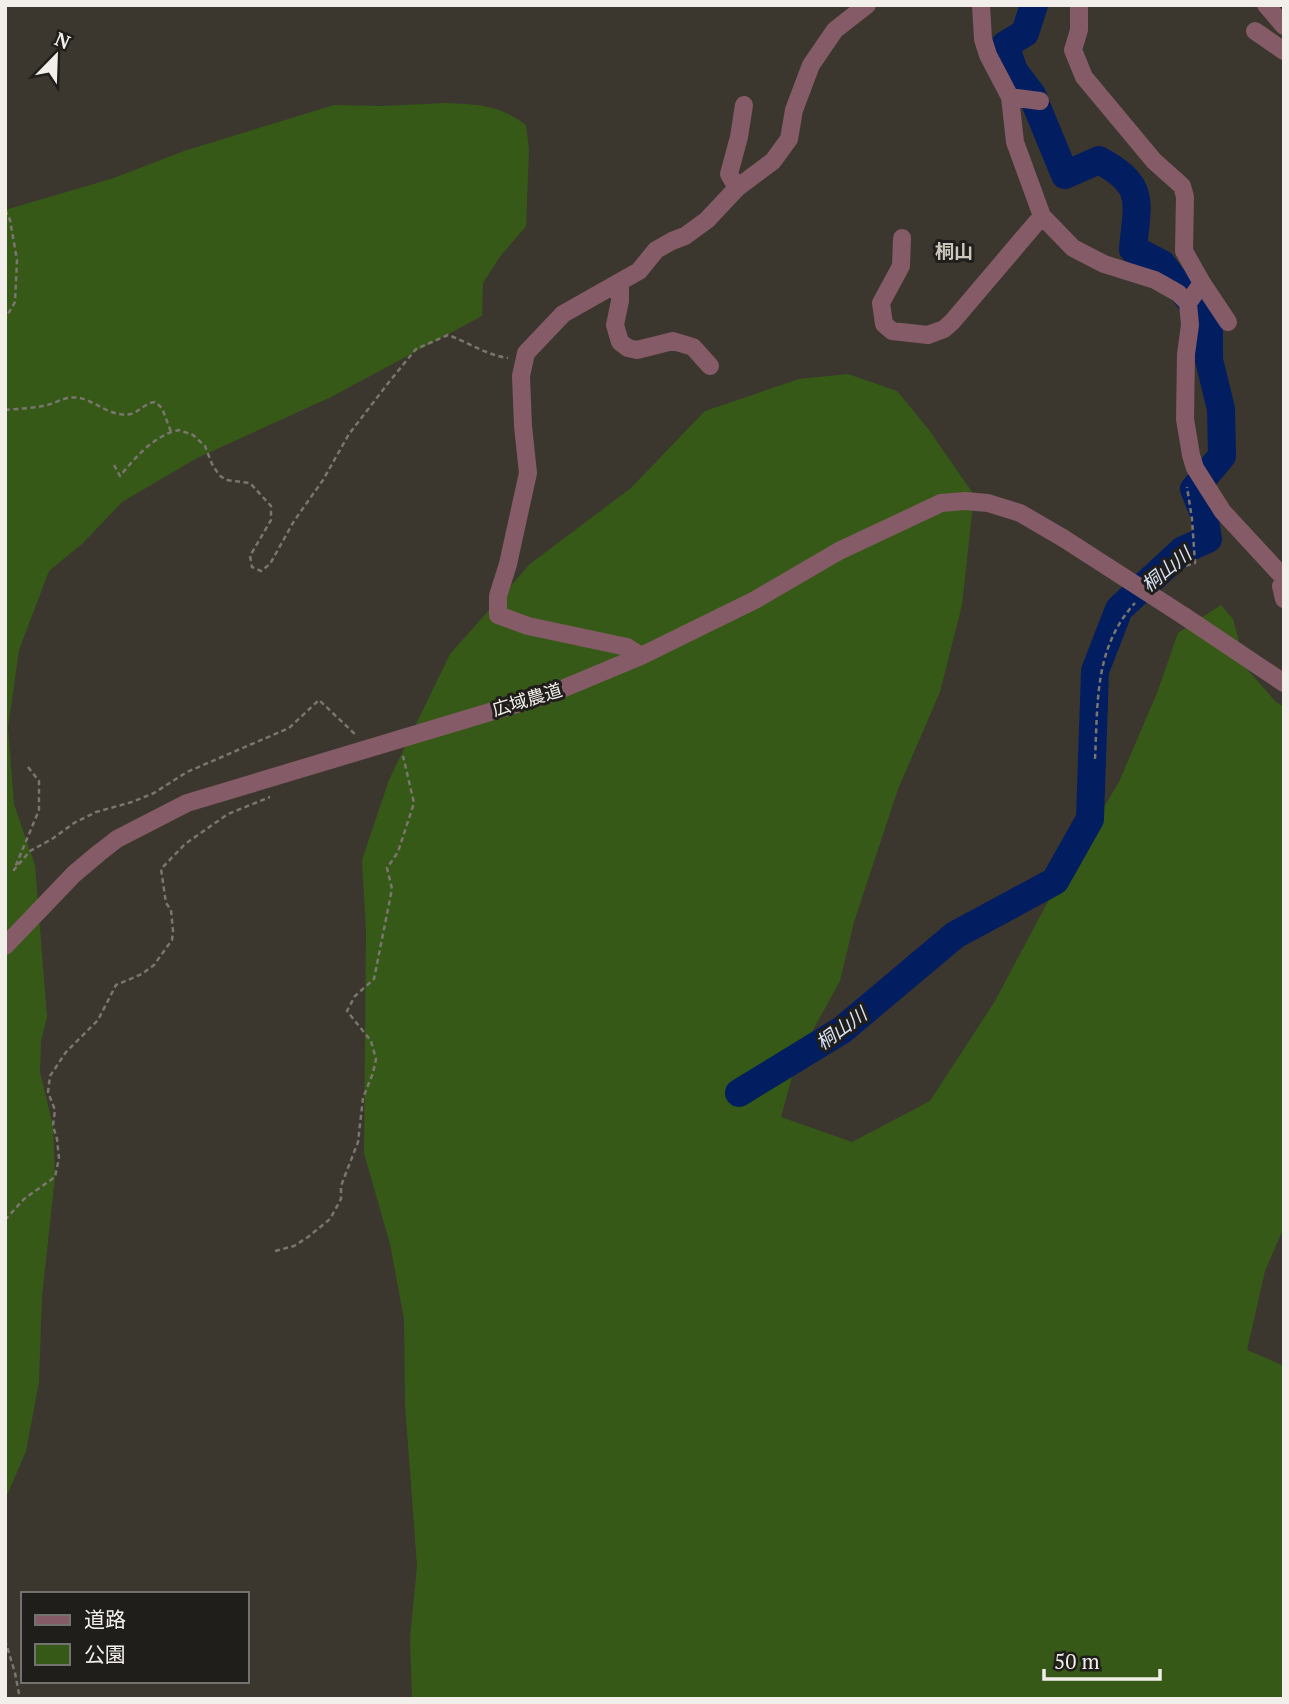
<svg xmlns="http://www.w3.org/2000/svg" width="1289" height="1704" font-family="'PT Serif','Noto Sans JP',serif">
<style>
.green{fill:#375917}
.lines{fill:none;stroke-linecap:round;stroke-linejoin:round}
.river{stroke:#021d60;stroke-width:28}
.path{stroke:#7a766f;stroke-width:2.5;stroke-dasharray:5 3.5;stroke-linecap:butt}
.minor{stroke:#845b66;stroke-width:18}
.minor-bridge{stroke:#845b66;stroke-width:18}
.labels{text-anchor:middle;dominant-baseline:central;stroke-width:6;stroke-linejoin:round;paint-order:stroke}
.street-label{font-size:18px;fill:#f2efea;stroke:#201e1b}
.neighbourhood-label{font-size:19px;font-weight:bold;fill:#ccc6bc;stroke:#201e1b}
.water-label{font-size:19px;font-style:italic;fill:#d7e2f7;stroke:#201e1b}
</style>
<rect width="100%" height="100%" fill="#3b372f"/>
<!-- green -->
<path class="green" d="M446,103C481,105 496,104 526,125L529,150L526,226L499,258L483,283L482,316L331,397L197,458L122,502L83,543L49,571L19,650L8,728L14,804L35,865L47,1017L41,1041L40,1072L53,1126L55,1177L42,1296L39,1382L26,1451L5,1500V210L114,178L184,151L334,105L382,106Z
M848,374L897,391L929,430L974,495L962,605L940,692L898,789L854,922L840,981L797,1059L781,1117L852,1142L930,1101L995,1001L1053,892L1119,782L1157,693L1178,633L1221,605L1233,619L1246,668L1275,701L1284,707V1227L1265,1271L1247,1350L1284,1366V1699H412L410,1638L417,1566L405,1404L404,1319L390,1244L364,1153L366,931L362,860L389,780L450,654L530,564L631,488L705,411L799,379Z"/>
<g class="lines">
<!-- river -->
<path class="river" d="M739,1093L842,1030L955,935L1055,881L1090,819L1095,671L1119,609L1183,550L1208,539L1204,514L1194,489L1222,456L1221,409L1209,360V325L1162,264L1133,249C1137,202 1147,186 1099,160L1065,175L1032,95L1014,71L1005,45L1025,33L1034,5"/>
<!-- path -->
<path class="path" d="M5,210L10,220L17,260L15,302L5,319
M5,410C16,409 33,408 43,406C56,404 65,395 80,398C97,402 112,418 131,414C140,411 145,403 155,402L162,408L171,432
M114,465L120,476C135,458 154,435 179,430L193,435L205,446L212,464L219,475L226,480L250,483L271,506V520L250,556L252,567L261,571L270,564L294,521L323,480L349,434L389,382L416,349L448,335C468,342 486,355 508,358
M1157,581L1165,572L1195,563L1192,519L1187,487
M1095,759C1098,702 1094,648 1135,603
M28,767L39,781V810L14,870L30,851L52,839L74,823L96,812L132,802L154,793L187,772L289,728L319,700L357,736
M5,1220L24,1199L55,1177L59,1158L57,1139L53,1126L55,1110L48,1092L50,1076L66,1052L98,1020L116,985L142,974L154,965L172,940L173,931L171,910L166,903L161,869L185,844L228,814L270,797
M275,1251L294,1246L308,1237L330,1219L341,1199V1186L358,1142L363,1098L373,1073L376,1059L371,1041L347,1011L355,996L374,979L392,889L387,868L398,852L414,803L403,756
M5,1640L15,1673L20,1699"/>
<!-- minor -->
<path class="minor" d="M981,5L983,39L988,55L1010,97L1015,142L1042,216L1073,248L1104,264L1155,280L1178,293L1188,303L1190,325L1186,354L1185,419L1191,455L1195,468L1223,512L1284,578
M1079,5V30L1073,50L1084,77L1154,161L1182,186L1185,197L1184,251L1202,283L1188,303
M1266,5L1284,26
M1255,31L1284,51
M1010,97L1040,101
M737,188L729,174L739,137L744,105
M902,238L901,266L881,303L884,324L892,331L928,335L944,329L952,322L1042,216
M620,282V301L615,325L620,342L628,348L637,350L673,341L693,347L710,366
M1202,283L1228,322
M1284,581L1281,586L1284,599
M1184,616L1284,683
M641,656L627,647L528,626L498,615V596L508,564L528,473L523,426L521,376L526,353L563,314L639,271L656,250L672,241L685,236L707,220L737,188L773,161L789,139L794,110L811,65L835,30L867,5
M5,946L74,874L99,853L117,839L187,803L550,694L641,656L755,600L839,551L941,503L965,501L988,503L1020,513L1063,538"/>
<!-- minor-bridge -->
<path class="minor-bridge" d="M1063,538L1184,616"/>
</g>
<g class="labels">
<!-- street labels -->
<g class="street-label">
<text transform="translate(527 699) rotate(-17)">広域農道</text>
</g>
<!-- neighbourhood labels -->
<g class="neighbourhood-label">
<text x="954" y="250">桐山</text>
</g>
<!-- water labels -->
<g class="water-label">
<text transform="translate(1166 569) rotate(-39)">桐山川</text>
<text transform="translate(841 1028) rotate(-36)">桐山川</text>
</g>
</g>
<!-- border -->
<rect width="1289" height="1704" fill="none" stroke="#f2efea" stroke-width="14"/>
<!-- legend -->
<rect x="21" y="1592" width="228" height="91" fill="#201e1b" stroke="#74726e" stroke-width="2"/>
<rect x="35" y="1615" width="35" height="10" fill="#845b66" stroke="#74726e" stroke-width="2"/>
<text x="84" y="1627" font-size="21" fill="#f2efea">道路</text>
<rect x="35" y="1644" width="35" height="21" fill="#375917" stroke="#74726e" stroke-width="2"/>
<text x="84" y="1662" font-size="21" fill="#f2efea">公園</text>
<!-- north arrow -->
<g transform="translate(56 56) rotate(23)" stroke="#201e1b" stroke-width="5" paint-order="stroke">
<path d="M0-5L12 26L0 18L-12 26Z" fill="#f2efea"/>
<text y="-10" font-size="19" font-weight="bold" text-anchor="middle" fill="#f2efea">N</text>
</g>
<!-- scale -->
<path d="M1044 1669v10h116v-10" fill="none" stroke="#f2efea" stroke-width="3.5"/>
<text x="1054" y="1669" font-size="21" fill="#f2efea" stroke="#201e1b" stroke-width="5" paint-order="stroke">50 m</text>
</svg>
